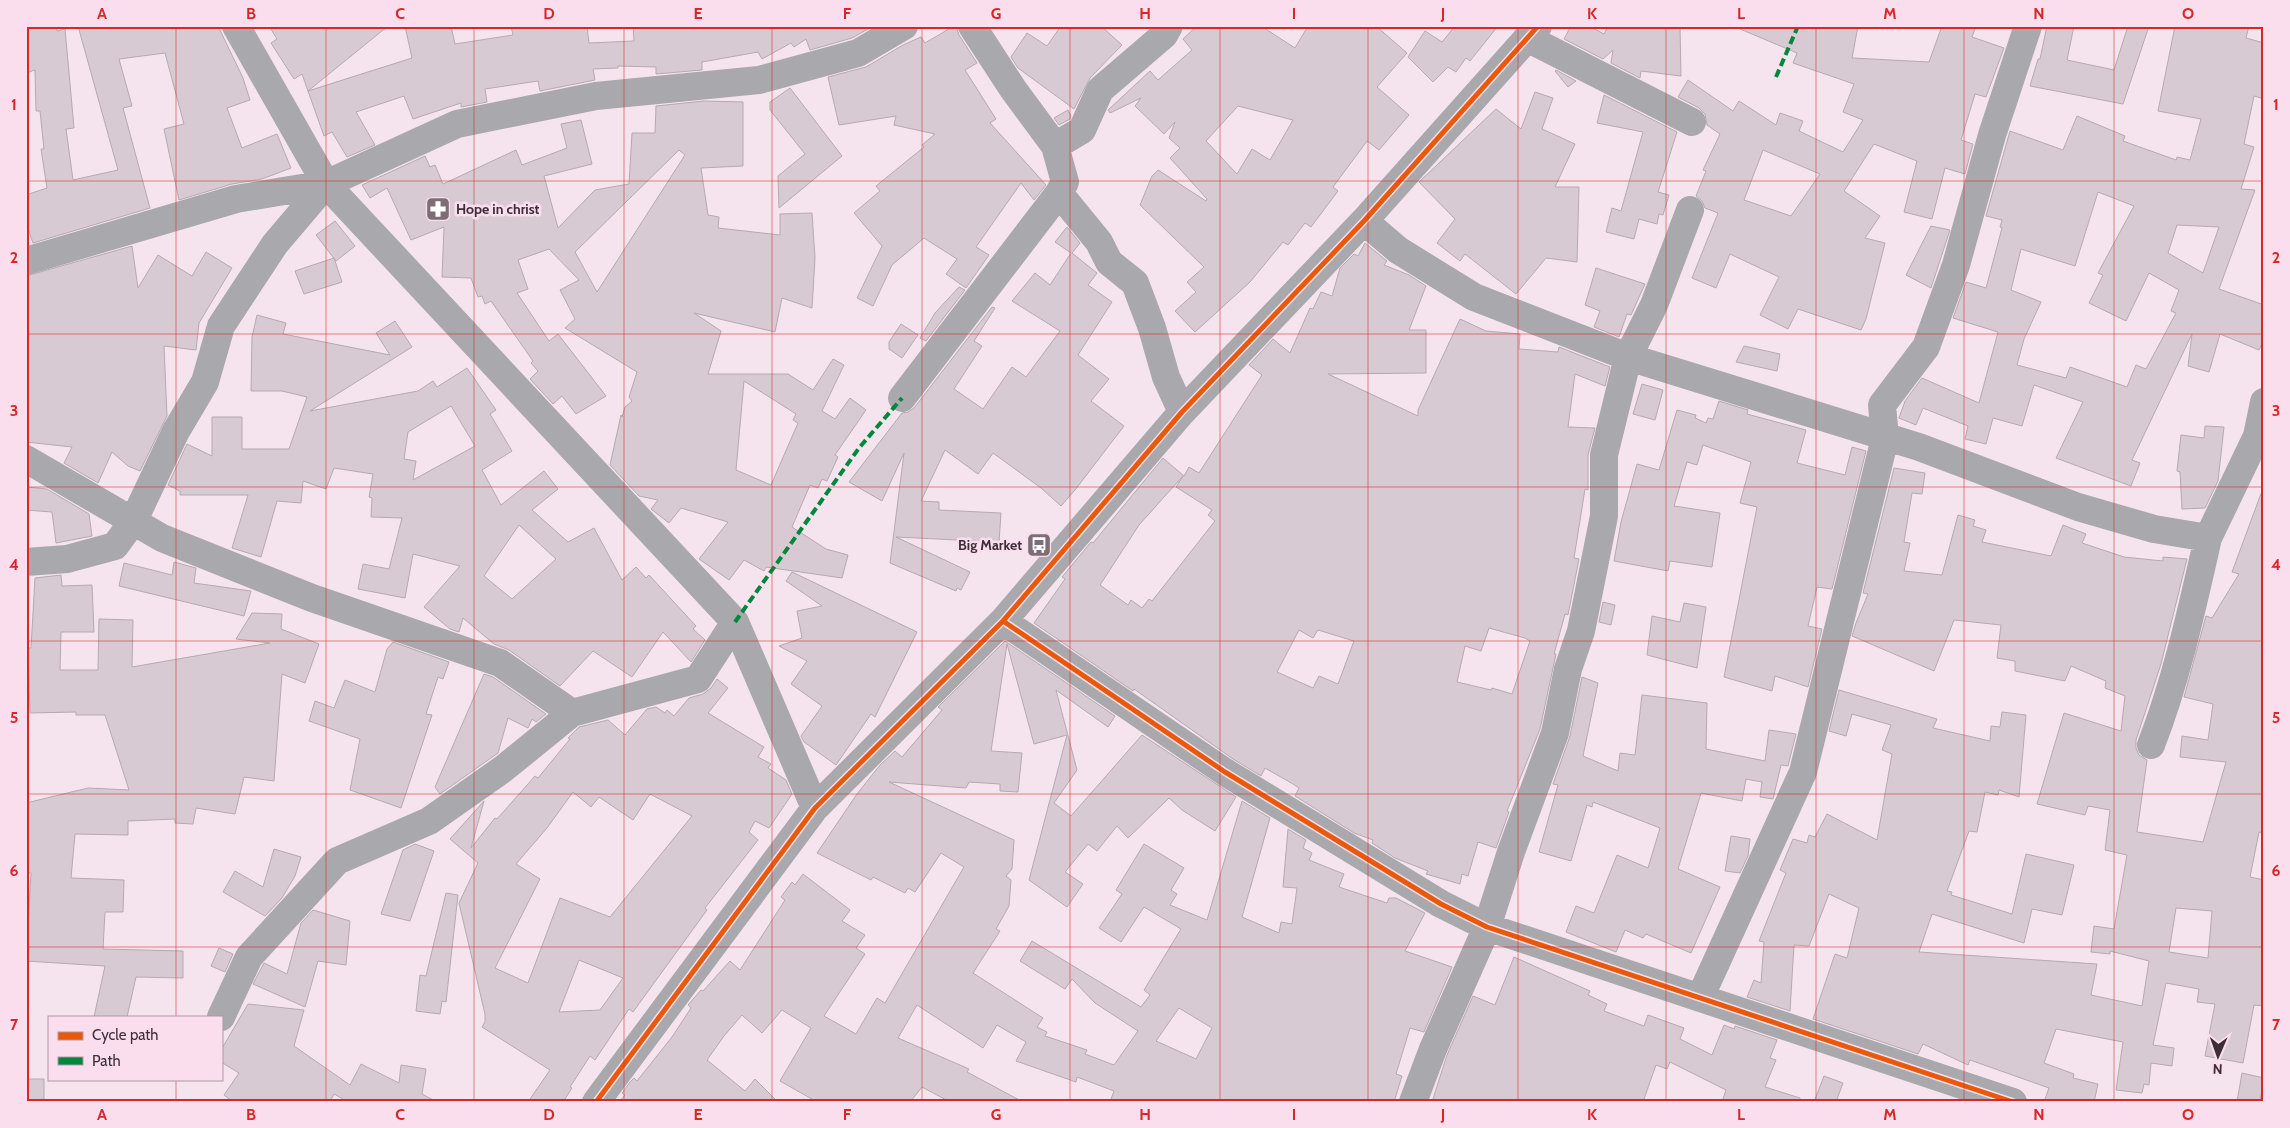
<svg xmlns="http://www.w3.org/2000/svg" width="2290" height="1128" font-family="Cabin,sans-serif">
<style>
.building{fill:#d8cad2;stroke:#b6a9b0;fill-rule:evenodd}
.lines{fill:none;stroke-linecap:round;stroke-linejoin:round}
.minor{stroke:#a9a8ac;stroke-width:28}
.quiet{stroke:#00873e;stroke-width:4;stroke-dasharray:8 4;stroke-linecap:butt}
.cycleway-casing{stroke:#fbdeed;stroke-width:8}
.cycleway{stroke:#e8590c;stroke-width:5}
.grid{fill:none;stroke:#d62828;stroke-width:1;stroke-opacity:0.55}
.labels{text-anchor:middle;dominant-baseline:central;stroke-width:5;stroke-linejoin:round;paint-order:stroke}
.poi-label{font-size:14px;font-weight:bold;fill:#3c2e36;stroke:#fbdeed;text-anchor:start}
.neatline{fill:none;stroke:#d62828;stroke-width:2}
.grid-label{font-size:16px;text-anchor:middle;font-weight:bold;fill:#d62828}
</style>
<rect width="100%" height="100%" fill="#f5e4ed"/>
<!-- building -->
<path class="building" d="M26,26H56L57,31L65,29L74,128L66,129L73,180L118,170L78,26H218L243,78L250,100L227,108L242,148L277,134L291,168L262,179L232,184L179,200L164,129L184,124L165,53L119,59L132,106L123,108L150,208L33,243L26,223V195L47,188L41,149H44L40,111H36L35,70L26,73Z
M269,26H388L308,91L302,74L294,79L271,43L277,39Z
M405,26H451L455,44L513,35L511,26H587L589,43L634,41L633,26H867L868,29L852,38L810,50L806,39L794,47L791,43L762,59L758,52L702,62V70L656,74V67L618,66V68L593,69L595,80L540,91L538,81L485,89L487,102L461,107V103L413,119L404,96L356,112L375,145L347,157L332,132L324,136L308,91L412,58Z
M954,26H956L959,35L977,63L965,70L996,119L990,123L1046,185L1034,200L1021,183L976,247L989,255L966,288L946,274L957,259L924,238L892,265L873,306L857,298L882,246L854,213L880,191L876,186L924,147L922,145L935,134L894,125L896,116L839,125L828,77L866,67L903,45L921,37L925,43Z
M1061,26H1101L1122,45L1090,78L1074,109L1018,68L1011,57L1027,33L1047,46Z
M1197,26H1261L1295,48L1308,26H1376L1407,53L1377,87L1409,115L1379,150L1367,141L1333,187L1338,191L1311,227L1305,223L1288,245L1283,242L1250,282L1195,332L1175,311L1196,292L1187,282L1204,267L1140,205L1152,176L1158,170L1206,201L1207,199L1170,158L1180,148L1169,138L1175,122L1164,134L1135,106L1141,98L1110,113L1108,110L1150,71L1158,80L1192,50L1183,39ZM1238,106L1293,120L1270,160L1252,149L1237,174L1206,141Z
M1455,26H1498L1470,61L1466,58L1456,72L1448,67L1433,82L1408,57L1425,31L1442,42Z
M1571,26H1589L1604,34L1608,26H1680L1681,76L1641,71L1640,78L1611,63L1613,50L1603,59L1564,39Z
M1733,26H1858L1852,58L1929,62L1942,26H1976L1972,37L2004,48L1986,97L1975,94L1961,140L1973,144L1965,174L1945,168L1932,219L1904,212L1917,161L1874,144L1844,191L1880,216L1865,238L1885,243L1866,319L1861,330L1798,309L1788,329L1760,315L1779,277L1730,254L1716,288L1692,278L1718,213L1705,208L1702,201L1696,196L1706,171L1703,170L1720,134L1707,125L1705,114L1699,108L1678,97L1688,80L1733,111L1739,101L1776,125L1780,113L1803,121L1799,131L1843,152L1863,120L1843,112L1854,84L1793,63L1797,53ZM1763,150L1820,174L1791,216L1744,200Z
M2047,26H2074L2067,60L2114,70L2128,26H2149L2123,104L2030,86L2038,59H2040Z
M2175,26H2249L2246,38L2264,43V88L2261,98L2254,96L2244,144L2254,147L2241,189L2255,190L2219,289L2264,305V339L2259,350L2220,334L2209,372L2188,366L2192,334L2132,460L2140,463L2131,486L2056,458L2083,402L2034,385L2022,426L1993,418L1986,444L1965,439L1968,426L1923,408L1916,425L1899,418L1905,401L1922,378L1979,403L1998,332L1953,318L1966,282L1986,288L2002,228L2000,227L2002,220L1986,216L2010,131L2063,150L2077,116L2125,136L2123,141L2176,160L2177,157L2190,160L2201,119L2158,111ZM2098,192L2134,206L2098,273L2103,275L2089,303L2126,321L2149,273L2179,290L2171,311L2176,313L2146,369L2136,365L2127,387L2070,367L2066,378L2017,365L2024,339L2041,302L2011,290L2021,249L2075,266ZM2177,225L2219,227L2203,273L2168,253Z
M1556,70L1576,81L1568,87L1555,71Z
M790,88L842,156L779,208L778,176L805,154L770,110V102Z
M1535,92L1553,98L1542,129L1575,144L1555,187H1579L1577,262L1546,258L1516,294L1465,254L1460,261L1437,243L1455,219L1419,182L1496,109L1521,129Z
M1604,95L1677,132L1658,192L1669,195L1663,215L1659,214L1657,224L1639,219L1634,239L1606,232L1612,208L1621,211L1643,132L1597,123Z
M704,101L743,102V166L701,168L708,215L719,217L718,228L780,235V214L812,213L815,258L812,308L782,298L775,332L694,313L721,331L708,374H788L813,390L833,359L844,365L822,411L835,419L850,398L866,410L835,455L838,457L827,481L822,479L818,488L810,485L792,527L826,549L848,555L842,578L766,567L764,571L744,560L729,580L699,559L728,522L681,508L669,523L651,509L658,500L639,496L610,465L621,415L622,417L625,407L632,401L629,397L637,372L565,328L575,319L560,290L579,280L549,249L518,260L528,289L517,293L549,341L558,334L606,396L576,414L562,396L553,404L530,379L538,371L531,363L533,361L491,301L485,304L482,296L478,297L471,278L442,277L444,227L411,240L387,188L370,198L362,185L425,156L430,167L435,165L443,184L516,150L522,165L567,148L561,124L581,120L592,164L544,176L558,228L595,190L629,184L632,133H655L656,106ZM679,150L685,155L597,292L575,252ZM744,381L796,414L793,420L798,423L771,485L736,470Z
M1068,110L1071,116L1070,119L1059,125L1054,118Z
M335,221L355,246L336,261L316,235Z
M1931,226L1950,230L1931,288L1906,275Z
M1067,227L1080,243L1072,253L1097,273L1088,285L1112,302L1078,355L1109,379L1091,401L1124,426L1075,490L1061,506L1041,488L993,453L978,474L945,450L921,501L939,502V510L1001,513L999,542L896,537L970,572L961,590L957,588L956,591L890,563L904,453L882,501L849,482L902,413L908,412L914,408L992,307L995,308L974,341L982,346L954,389L983,409L1012,367L1026,377L1060,331L1012,301L1035,273L1050,285L1071,253L1055,242Z
M1365,243L1387,261L1384,265L1409,275L1426,286L1409,330H1426V373L1328,374L1418,416V410L1460,319L1486,331L1520,334L1519,349L1558,352L1559,347L1610,367L1605,386L1575,374L1568,427L1595,428L1588,455V490L1585,489L1574,558L1579,559L1568,615L1565,614L1554,654H1556L1540,729L1507,811L1509,812L1496,848L1478,842L1468,876L1462,874L1460,884L1426,874L1428,871L1395,858L1372,843L1373,840L1354,833L1295,796L1299,788L1293,784L1265,768L1261,776L1233,759L1134,689L1133,691L1034,623L1065,579L1062,577L1091,542L1093,543L1163,458L1184,476L1189,467L1199,473L1262,375L1249,365L1273,339L1290,353L1310,308L1313,309L1321,292L1332,296L1340,268L1354,254L1358,256ZM1183,476L1176,487L1212,510L1208,515L1215,521L1152,601L1149,599L1142,608L1131,600L1128,605L1100,585L1139,525ZM1489,628L1525,638L1530,641L1512,694L1492,688L1491,690L1457,682L1465,646L1481,651ZM1299,630L1313,638L1318,630L1354,641L1338,684L1319,676L1313,688L1277,672Z
M132,246L138,288L158,255L192,276L206,252L232,268L199,323L196,350L164,346L167,416L140,471L128,466L112,452L98,483L64,463L72,447L26,442V276Z
M334,258L342,282L304,294L295,271Z
M1596,268L1645,284L1631,315L1627,314L1619,337L1594,327L1600,311L1585,305Z
M959,287L965,290L926,341L920,338L935,313Z
M257,315L286,323L283,334L390,355L376,333L395,321L412,347L310,411L418,391L433,381L437,387L467,368L496,410L490,414L512,451L482,470L501,505L544,471L558,489L532,510L568,542L594,528L622,580L636,567L646,578L649,575L696,626L693,629L705,640L691,662L663,632L632,677L593,651L560,686L509,650L494,644L463,618L459,632L450,629L424,607L460,566L413,554L405,598L358,589L363,564L389,569L402,518L371,517L372,498L369,497L373,474L334,468L326,489L303,481L301,503L277,501L261,557L232,548L248,495H180V491L168,485L187,444L212,456V417H242V449H289L307,397L282,391H251L252,337ZM451,406L475,446L413,480L416,461L404,459L408,432ZM519,525L556,559L512,599L484,576Z
M901,324L918,335L902,358L889,349V342Z
M1744,346L1780,354L1777,371L1736,362Z
M1642,384L1663,390L1655,420L1633,414Z
M1719,401L1748,410L1747,414L1806,430L1797,463L1845,475L1852,447L1866,451L1832,589L1817,587L1808,626L1822,629L1808,687L1775,676L1772,691L1724,677L1757,507L1740,503L1751,462L1703,445L1697,465L1687,462L1674,506L1720,513L1712,567L1670,561L1668,571L1614,561L1621,522L1637,464L1659,470L1677,410L1696,415L1695,418L1706,423L1708,418L1713,419Z
M2205,426L2224,427L2218,481L2205,508L2182,509L2180,472L2177,471L2181,435L2204,438Z
M1894,468L1925,473L1922,494L1912,493L1904,542L1910,543L1904,571L1942,575L1958,515L1975,520L1973,526L1986,530L1982,542L2051,556L2063,525L2086,534L2082,543L2124,557L2163,561V557L2187,559L2161,664L2136,740V748L2139,755L2147,760L2137,832L2203,842L2226,762L2180,757L2182,736L2208,740L2213,704L2184,697L2206,616L2212,618L2239,574L2232,572L2262,491H2264V833L2259,832L2250,877L2264,880V1006L2254,1005L2243,1063L2205,1056L2215,1004L2197,1002L2199,989L2166,983L2153,1045L2174,1048L2172,1066L2151,1063L2149,1085L2144,1084L2142,1093L2116,1090L2123,1042L2056,1029L2044,1063L2074,1074L2073,1078L2098,1084L2094,1102H2044L2049,1088L1970,1060L1968,1065L1923,1044L1918,1054L1813,1019L1835,954L1847,958L1859,908L1829,894L1809,946L1794,945L1790,1011L1747,997L1754,980L1761,983L1764,942L1759,941L1786,873L1780,870L1793,839L1807,843L1809,835L1815,837L1827,814L1877,840L1892,754L1882,750L1891,725L1852,714L1846,736L1829,731L1839,690L1937,719L1933,728L1990,741L1991,726L2000,727L2002,712L2026,715L2019,797L1999,790L1998,795L1985,792L1977,832L1969,831L1947,891L1952,892L1951,895L2012,914L2026,854L2074,865L2062,915L2032,909L2024,943L1932,914L1919,952L2097,964L2091,995L2142,1006L2149,961L2110,951V954L2091,952L2094,926L2114,929L2127,855L2105,850L2110,810L2088,806L2085,815L2037,804L2064,713L2121,731L2125,696L2105,688L2106,681L2071,666L2065,681L2015,671V661L1997,658L2001,625L1954,620L1934,671L1852,636L1856,623L1868,594L1863,593ZM2176,908L2212,911L2208,958L2169,952Z
M26,487L47,489L89,514L92,536L56,543L52,512L26,510Z
M174,562L196,568L194,583L251,591L244,616L119,586L124,563L172,575Z
M792,572L917,632L875,717L871,714L836,765L804,742L801,736L822,706L791,684L807,661L779,646L802,638L797,611L822,606L786,581Z
M61,575L62,586L92,585L94,632H61L60,670H98L99,619L133,620L132,667L270,643L236,639L252,613L282,614L281,629L319,644L305,683L282,674L274,781L244,777L235,814L196,808L193,824L175,823V819L128,821V835L75,834L71,878L124,880L123,912H105L103,949L183,951V978L136,977L127,1017H94L105,966L26,961L31,873H26V803L88,788L129,790L105,715H76V712L30,713L28,648H31L35,578Z
M1603,602L1615,605L1611,625L1599,622Z
M1684,603L1706,607L1697,668L1647,655L1652,616L1680,622Z
M1005,641L1115,716L1108,727L1056,690L1077,770L1054,803L1071,816L1142,735L1236,797L1215,831L1182,810L1169,798L1128,838L1117,826L1097,851L1088,844L1065,872L1083,884L1067,907L1029,880L1067,735L1034,744L1007,644L991,751L1022,753L1018,792L1000,791V784L969,782L966,788L889,782L1014,840L1012,869L1006,876L1011,880L1009,906L996,929L1000,931L973,973L1043,1018L1037,1027L1047,1032L1045,1036L1087,1050L1085,1054L1114,1065L1138,1031L1095,1003L1072,979L1065,989L1020,961L1032,941L1141,1007L1150,995L1144,990L1181,929L1144,907L1121,942L1099,928L1122,894L1116,890L1144,844L1184,868L1171,890L1177,894L1170,905L1207,920L1242,801L1270,818L1242,917L1279,933L1281,922L1292,924L1297,888L1283,887L1288,829L1306,840L1303,848L1312,853L1309,860L1344,874L1339,887L1387,903L1389,898H1396L1425,913L1405,951L1452,967L1424,1032L1410,1028L1396,1074L1402,1076L1394,1102H1110L1114,1091L1077,1077L1076,1082L1016,1061L1026,1042L997,1025L983,1048L917,1005L898,1038L969,1069L967,1072L1023,1102H950L922,1087L910,1102H817L780,1081L811,1028L782,1010L762,1033L742,1015L724,1036L707,1060L745,1091L755,1079L778,1102H619L625,1095L622,1093L630,1082L634,1078L637,1081L672,1037L691,1008L688,1005L701,990L703,991L730,961L740,970L785,900L781,897L792,882L795,885L803,874L850,910L842,921L865,935L856,948L865,954L824,1016L856,1034L877,998L885,1003L964,867L941,853L915,892L908,888L905,893L873,877L871,880L817,853L857,794L880,765L895,751L902,757L942,710L938,707ZM1179,1008L1212,1028L1196,1059L1156,1041Z
M393,642L449,662L443,679L438,677L426,714L432,715L401,808L350,790L360,739L309,721L315,701L334,708L345,680L375,692L387,649Z
M484,674L493,677L546,714L536,722L532,719L528,728L508,718L498,753L440,794L435,787Z
M1582,677L1598,683L1583,756L1618,771L1620,753L1635,755L1642,695L1707,703L1706,749L1765,761L1769,730L1796,734L1788,766L1781,765L1773,799L1760,797L1762,782L1746,779L1742,801L1701,793L1678,869L1720,887L1691,953L1646,934L1643,938L1625,930L1616,952L1566,932L1576,906L1594,913L1617,855L1648,868L1660,828L1593,802L1592,807L1587,805L1571,861L1539,852L1558,785L1553,784L1570,736Z
M717,679L728,688L708,713L764,747L758,757L771,764L768,768L786,780L792,794L769,828L755,821L749,832L758,840L705,908L707,910L633,1012L629,1009L595,1060L590,1056L570,1087L572,1088L563,1102H528L550,1070L482,1027L485,1022V1014L459,903L478,863L450,839L484,801L471,848L495,818L497,819L535,776L538,778L570,739L568,738L579,727L608,720L625,735L647,709L656,707L665,713L667,710L674,716L689,698L703,694L711,688ZM573,792L591,807L599,797L633,820L650,794L692,816L610,917L560,898L528,983L495,968L540,879L516,864L547,828ZM579,960L623,978L600,1010L559,1012Z
M1731,836L1750,839L1748,856L1740,873L1725,871Z
M415,844L434,851L410,921L381,914L403,850Z
M274,849L301,857L295,876L282,898L265,916L223,892L235,871L263,887Z
M446,893L458,895L446,1002L442,1001L440,1014L416,1011L420,975L426,976Z
M313,910L350,921L346,965L318,961L305,1007L253,984L264,963L287,974L301,923Z
M219,948L233,954L225,972L211,966Z
M1514,957L1590,991L1588,995L1607,1004L1604,1011L1644,1026L1648,1015L1684,1028L1680,1039L1712,1055L1724,1025L1734,1029L1735,1026L1777,1040L1770,1058L1776,1060L1765,1087L1800,1098V1102H1722L1726,1090L1670,1062L1667,1069L1656,1065L1643,1102H1432L1447,1055L1473,996L1495,1005Z
M248,1004L304,1010L294,1046L350,1085L361,1064L399,1083L401,1065L426,1069L422,1094L437,1102H342L343,1099L334,1094L330,1102H233L224,1095L239,1073L221,1062V1050Z
M2242,1073L2264,1078L2260,1102H2237Z
M1824,1076L1843,1083L1836,1102H1814Z
M26,1079H44V1102H26Z"/>
<g class="lines">
<!-- minor -->
<path class="minor" d="M236,26L326,184L735,622L815,808
M972,26L1013,89L1055,146L1082,130L1100,90L1164,35L1169,26
M1527,38L1692,122
M1059,193L1099,242L1109,262L1135,283L1152,328L1166,377L1182,412
M1364,221L1398,250L1474,297L1628,357L1919,447L2078,507L2154,529L2208,538L2257,436L2264,402
M26,261L236,199L326,184L457,124L596,96L759,80L858,53L904,26
M902,398L1059,193L1065,182L1055,146
M26,459L162,538L312,598L500,663L572,713
M26,562L67,559L115,546L134,520L176,431L205,382L221,326L275,244L326,184
M1003,621L1225,772L1441,904L1487,927L2013,1102
M2151,745C2177,678 2192,608 2208,538
M1700,998L1803,772L1885,438L1882,405L1926,347L1956,265L1992,135L2028,26
M221,1017L249,957L337,861L429,821L503,769L572,713L698,679L735,622
M596,1102L815,808L1003,621L1182,412L1364,221L1538,26
M1413,1102L1433,1049L1487,927L1511,852L1555,733L1568,669L1581,631L1604,516V455L1628,357L1654,305L1690,210"/>
<!-- quiet -->
<path class="quiet" d="M1776,77L1798,26
M735,622L859,448L902,398"/>
<defs>
<path id="cycleway" d="M1003,621L1225,772L1441,904L1487,927L2013,1102
M596,1102L815,808L1003,621L1182,412L1364,221L1538,26"/>
</defs>
<!-- cycleway casing -->
<use href="#cycleway" class="cycleway-casing"/>
<!-- cycleway -->
<use href="#cycleway" class="cycleway"/>
</g>
<!-- grid -->
<path class="grid" d="M176,26V1017M326,26V1102M474,26V1102M624,26V1102M772,26V1102M922,26V1102M1070,26V1102M1220,26V1102M1368,26V1102M1518,26V1102M1666,26V1102M1816,26V1102M1964,26V1102M2114,26V1102M26,181H2264M26,334H2264M26,487H2264M26,641H2264M26,794H2264M26,947H2264M176,1079V1102"/>
<!-- icons -->
<defs>
<symbol id="pharmacy-square" viewBox="-11 -11 22 22"><rect x="-9" y="-9" width="18" height="18" rx="4" fill="#7d6e76" stroke="#fbdeed"/><path d="M-2-6h4v4h4v4h-4v4h-4v-4h-4v-4h4Z" fill="#fff"/></symbol>
<symbol id="bus-square" viewBox="-11 -11 22 22"><rect x="-9" y="-9" width="18" height="18" rx="4" fill="#7d6e76" stroke="#fbdeed"/><path d="M-5-6H5V4H4V6H2V4H-2V6H-4V4H-5ZM-3.5-4V0h7V-4ZM-3.5 1.2v1.5H-2V1.2ZM2 1.2v1.5H3.5V1.2Z" fill="#fff"/></symbol>
</defs>
<g fill-rule="evenodd">
<use href="#pharmacy-square" x="424" y="195" width="28" height="28"/>
<use href="#bus-square" x="1025" y="531" width="28" height="28"/>
</g>
<g class="labels">
<!-- poi labels -->
<g class="poi-label">
<text x="456" y="209">Hope in christ</text>
<text x="1022" y="545" text-anchor="end">Big Market</text>
</g>
</g>
<!-- border -->
<rect width="2290" height="1128" fill="none" stroke="#fbdeed" stroke-width="55"/>
<!-- legend -->
<rect x="48" y="1016" width="175" height="65" fill="#fbdeed" stroke="#af98a4"/>
<rect x="58" y="1032" width="25" height="8" fill="#e8590c" stroke="#af98a4"/>
<text x="92" y="1040" font-size="15" fill="#3c2e36">Cycle path</text>
<rect x="58" y="1057" width="25" height="8" fill="#00873e" stroke="#af98a4"/>
<text x="92" y="1066" font-size="15" fill="#3c2e36">Path</text>
<!-- north arrow -->
<g transform="translate(2218 1056) rotate(182)" stroke="#fbdeed" stroke-width="4" paint-order="stroke">
<path d="M0-4L9 19L0 12L-9 19Z" fill="#3c2e36"/>
<text y="-8" font-size="14" font-weight="bold" text-anchor="middle" fill="#3c2e36">N</text>
</g>
<rect x="28" y="28" width="2234" height="1072" class="neatline"/>
<g class="grid-label">
<text x="102" y="19">A</text>
<text x="251" y="19">B</text>
<text x="400" y="19">C</text>
<text x="549" y="19">D</text>
<text x="698" y="19">E</text>
<text x="847" y="19">F</text>
<text x="996" y="19">G</text>
<text x="1145" y="19">H</text>
<text x="1294" y="19">I</text>
<text x="1443" y="19">J</text>
<text x="1592" y="19">K</text>
<text x="1741" y="19">L</text>
<text x="1890" y="19">M</text>
<text x="2039" y="19">N</text>
<text x="2188" y="19">O</text>
<text x="14" y="110">1</text>
<text x="2276" y="110">1</text>
<text x="14" y="263">2</text>
<text x="2276" y="263">2</text>
<text x="14" y="416">3</text>
<text x="2276" y="416">3</text>
<text x="14" y="570">4</text>
<text x="2276" y="570">4</text>
<text x="14" y="723">5</text>
<text x="2276" y="723">5</text>
<text x="14" y="876">6</text>
<text x="2276" y="876">6</text>
<text x="14" y="1030">7</text>
<text x="2276" y="1030">7</text>
<text x="102" y="1120">A</text>
<text x="251" y="1120">B</text>
<text x="400" y="1120">C</text>
<text x="549" y="1120">D</text>
<text x="698" y="1120">E</text>
<text x="847" y="1120">F</text>
<text x="996" y="1120">G</text>
<text x="1145" y="1120">H</text>
<text x="1294" y="1120">I</text>
<text x="1443" y="1120">J</text>
<text x="1592" y="1120">K</text>
<text x="1741" y="1120">L</text>
<text x="1890" y="1120">M</text>
<text x="2039" y="1120">N</text>
<text x="2188" y="1120">O</text>
</g>
</svg>
